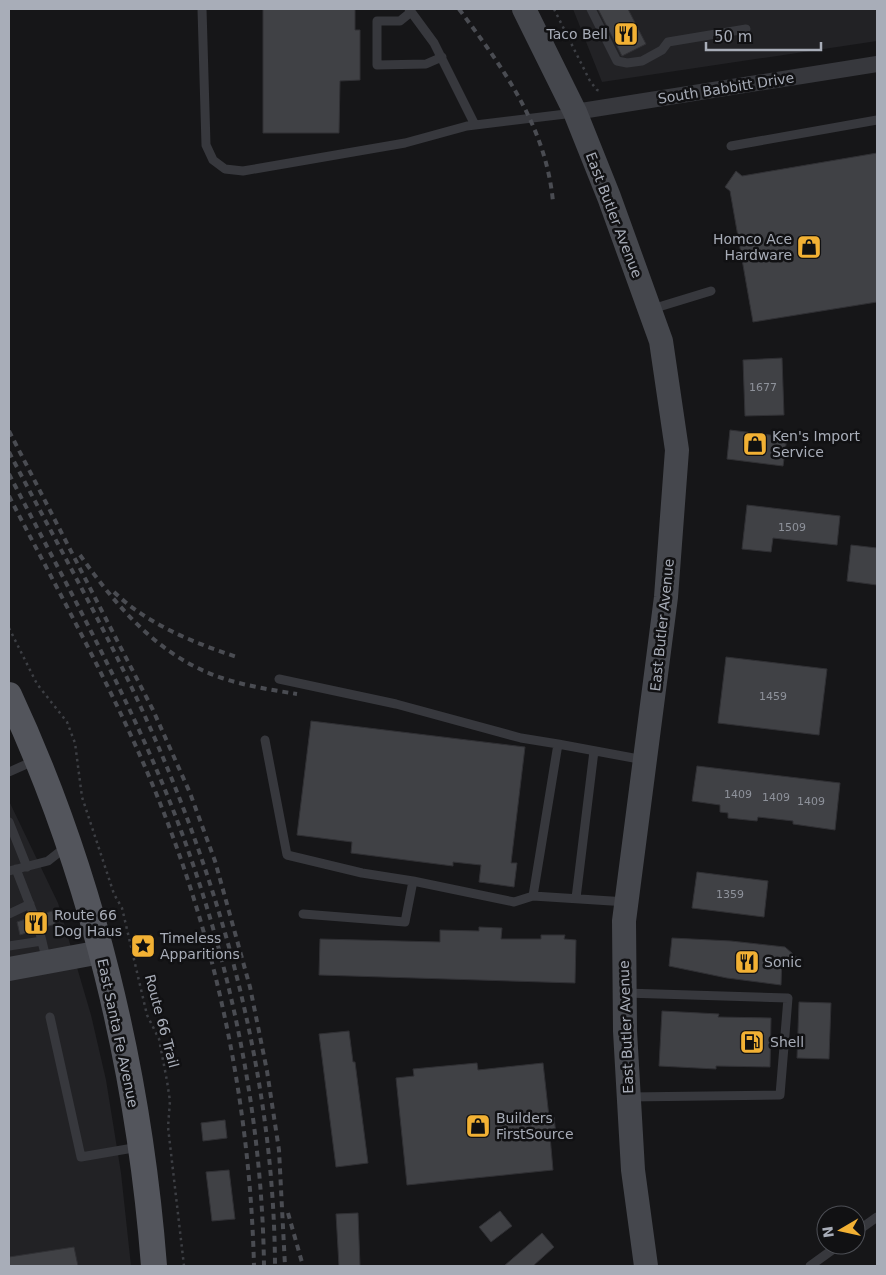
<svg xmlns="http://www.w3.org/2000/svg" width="886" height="1275" font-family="'DejaVu Sans',sans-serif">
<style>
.built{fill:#222225}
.building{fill:#404145;stroke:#303034}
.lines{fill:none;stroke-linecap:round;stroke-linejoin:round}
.path{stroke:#3d3f44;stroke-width:2.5;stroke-dasharray:2.5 4;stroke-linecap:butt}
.lane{stroke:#37383d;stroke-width:9}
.street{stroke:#37383d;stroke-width:16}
.secondary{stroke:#45474d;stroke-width:24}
.primary{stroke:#53555c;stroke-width:26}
.rail{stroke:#4a4c52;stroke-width:4;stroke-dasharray:6 5;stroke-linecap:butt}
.labels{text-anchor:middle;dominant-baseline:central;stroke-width:5;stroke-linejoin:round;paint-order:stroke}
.number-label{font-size:11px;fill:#8e929b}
.poi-label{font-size:14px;fill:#a8adb8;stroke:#111113;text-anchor:start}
.street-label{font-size:14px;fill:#a8adb8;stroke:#111113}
</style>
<rect width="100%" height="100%" fill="#161618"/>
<!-- built -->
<path class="built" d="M573,9H877V41L602,82Z
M9,801L58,903L91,1015L106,1080L121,1173L131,1266H9Z"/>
<!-- building -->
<path class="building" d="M263,9H355V30H360V80L340,81L339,133H263Z
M598,9H628L646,44L622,56Z
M877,153V302L753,322L730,191L725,187L736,171L742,176Z
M782,358L784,415L745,416L743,360Z
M730,430L787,437L783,466L727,459Z
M747,505L840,516L837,545L773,538L771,552L742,549Z
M851,545L877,548V585L847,581Z
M726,657L827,669L819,735L718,723Z
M311,721L525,747L511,863H517L514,887L479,882L481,865L453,862V866L351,853L352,842L297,835Z
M697,766L840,783L835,830L793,824V821L758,817L757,821L728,818V813L720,812V805L692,801Z
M697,872L768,881L764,917L692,908Z
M52,911L56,924L45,927L39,923L40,915Z
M28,918L35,924L33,931L20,935L17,922Z
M479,927L502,928L501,939H541V935H565L564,939L576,940L575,983L319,975L320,939L440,942V930L479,931Z
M672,938L731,941L785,947L801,961L782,958L781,985L727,978L669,966Z
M799,1002L831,1003L829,1059L797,1058Z
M662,1011L719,1014L718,1017L771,1018L770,1067L716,1066V1069L659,1066Z
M349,1031L353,1062H355L368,1163L336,1167L319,1034Z
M477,1063L478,1070L543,1063L549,1117H554L556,1135L550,1136L553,1170L407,1185L396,1078L414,1076L413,1069Z
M225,1120L227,1138L203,1141L201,1123Z
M229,1170L235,1219L212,1221L206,1172Z
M500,1211L512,1226L491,1242L479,1227Z
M358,1213L360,1266H339L336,1214Z
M542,1233L554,1247L533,1266H504Z
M74,1247L78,1266H9V1257Z"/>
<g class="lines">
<!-- path -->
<path class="path" d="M554,9L590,81L597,90L602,91
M9,628L37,684L67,722L75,743L82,797L114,894L122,908L147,1015L159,1039L167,1081L170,1101L168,1127L184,1266"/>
<!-- lane -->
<path class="lane" d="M202,9L206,145L213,160L225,169L243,171L405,143L467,126L574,113
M409,9L434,43L475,125
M591,9L617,61L627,63L642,61L662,50L668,42L746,29
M411,12L400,21H377V65L426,64L442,57
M731,146L877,120
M652,309L711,291
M279,679L396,704L521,738L558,744
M265,740L287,855L362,873L413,881L514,902L533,896
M9,772L36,760
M9,822L27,867
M16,869L35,918
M9,871L48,861L67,846
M576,898L594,751
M627,902L533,896L558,744L644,760
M9,914L30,904
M303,914L405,922L413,881
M39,929L47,962
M9,946L42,941
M625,993L788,998L780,1095L629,1097
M50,1017L81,1157L139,1147
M856,1232L877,1217
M810,1266L839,1245"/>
<!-- street -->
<path class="street" d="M575,112L877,64"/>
<!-- secondary -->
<path class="secondary" d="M524,9L575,112L609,197L661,341L677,450L666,597L624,921L625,1031L633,1170L646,1266
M9,969L101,952"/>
<!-- primary -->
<path class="primary" d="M9,695C92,873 139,1071 154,1266"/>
<!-- rail -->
<path class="rail" d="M459,9C503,68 546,126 553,202
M9,431L153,710L190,793L215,861L250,987L267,1071L279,1150L285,1266
M9,452C56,542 107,631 148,723C224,893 274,1079 275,1266
M9,474C68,588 131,700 177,820C231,962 262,1115 264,1266
M9,496C60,595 116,694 158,798C218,947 250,1106 254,1266
M80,555C117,607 159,657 222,678C246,686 272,690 297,694
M114,592C147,624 194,643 237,657
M288,1213L303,1266"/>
</g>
<!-- icons -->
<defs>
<symbol id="restaurant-square" viewBox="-11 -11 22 22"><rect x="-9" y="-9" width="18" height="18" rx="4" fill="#f2b134" stroke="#111113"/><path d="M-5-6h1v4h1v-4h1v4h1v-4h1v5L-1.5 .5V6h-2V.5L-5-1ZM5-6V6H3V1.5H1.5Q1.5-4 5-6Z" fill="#111"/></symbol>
<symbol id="shop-square" viewBox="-11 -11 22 22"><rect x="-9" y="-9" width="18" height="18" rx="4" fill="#f2b134" stroke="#111113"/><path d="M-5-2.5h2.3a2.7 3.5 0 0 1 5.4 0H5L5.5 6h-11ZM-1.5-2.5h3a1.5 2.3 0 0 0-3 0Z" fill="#111"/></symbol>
<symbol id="sight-square" viewBox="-11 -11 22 22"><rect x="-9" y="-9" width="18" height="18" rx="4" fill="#f2b134" stroke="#111113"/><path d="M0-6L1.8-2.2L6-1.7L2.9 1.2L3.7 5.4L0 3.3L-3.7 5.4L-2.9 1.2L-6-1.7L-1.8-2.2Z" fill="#111"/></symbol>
<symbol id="fuel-square" viewBox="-11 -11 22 22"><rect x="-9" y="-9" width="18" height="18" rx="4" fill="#f2b134" stroke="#111113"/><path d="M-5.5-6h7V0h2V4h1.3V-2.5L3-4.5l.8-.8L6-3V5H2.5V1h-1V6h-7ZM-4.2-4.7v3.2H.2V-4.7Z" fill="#111"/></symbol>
</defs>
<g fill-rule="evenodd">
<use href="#restaurant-square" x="612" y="20" width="28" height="28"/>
<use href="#shop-square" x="795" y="233" width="28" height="28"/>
<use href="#shop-square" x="741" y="430" width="28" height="28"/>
<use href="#restaurant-square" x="22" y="909" width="28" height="28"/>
<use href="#sight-square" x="129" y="932" width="28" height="28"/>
<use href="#restaurant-square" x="733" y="948" width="28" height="28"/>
<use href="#fuel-square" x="738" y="1028" width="28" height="28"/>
<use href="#shop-square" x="464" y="1112" width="28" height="28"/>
</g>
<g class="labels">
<!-- number labels -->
<g class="number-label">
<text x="763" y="387">1677</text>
<text x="792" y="527">1509</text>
<text x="773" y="696">1459</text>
<text x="738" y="794">1409</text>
<text x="776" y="797">1409</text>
<text x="811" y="801">1409</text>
<text x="730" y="894">1359</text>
</g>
<!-- poi labels -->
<g class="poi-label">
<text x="608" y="34" text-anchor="end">Taco Bell</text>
<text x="792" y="239" text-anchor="end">Homco Ace<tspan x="792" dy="16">Hardware</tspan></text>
<text x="772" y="436">Ken's Import<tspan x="772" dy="16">Service</tspan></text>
<text x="54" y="915">Route 66<tspan x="54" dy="16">Dog Haus</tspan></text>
<text x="160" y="938">Timeless<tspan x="160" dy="16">Apparitions</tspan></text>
<text x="764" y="962">Sonic</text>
<text x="770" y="1042">Shell</text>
<text x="496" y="1118">Builders<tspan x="496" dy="16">FirstSource</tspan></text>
</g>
<!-- street labels -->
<g class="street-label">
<text transform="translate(726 88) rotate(-9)">South Babbitt Drive</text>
<text transform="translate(614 215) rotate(69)">East Butler Avenue</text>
<text transform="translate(662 625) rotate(-84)">East Butler Avenue</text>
<text transform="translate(162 1021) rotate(75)">Route 66 Trail</text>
<text transform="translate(626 1027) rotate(-92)">East Butler Avenue</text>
<text transform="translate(118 1033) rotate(78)">East Santa Fe Avenue</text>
</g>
</g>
<!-- border -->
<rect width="886" height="1275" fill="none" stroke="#a8adb8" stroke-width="20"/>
<!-- north arrow -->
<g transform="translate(841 1230) rotate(261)"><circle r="24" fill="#111113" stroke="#4d4f55"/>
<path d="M0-4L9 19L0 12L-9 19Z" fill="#f2b134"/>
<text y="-8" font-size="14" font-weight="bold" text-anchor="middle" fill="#a8adb8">N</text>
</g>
<!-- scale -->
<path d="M706 42v8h115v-8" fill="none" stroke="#a8adb8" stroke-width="2.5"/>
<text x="714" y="42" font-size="15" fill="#a8adb8" stroke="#111113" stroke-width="4" paint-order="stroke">50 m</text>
</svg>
